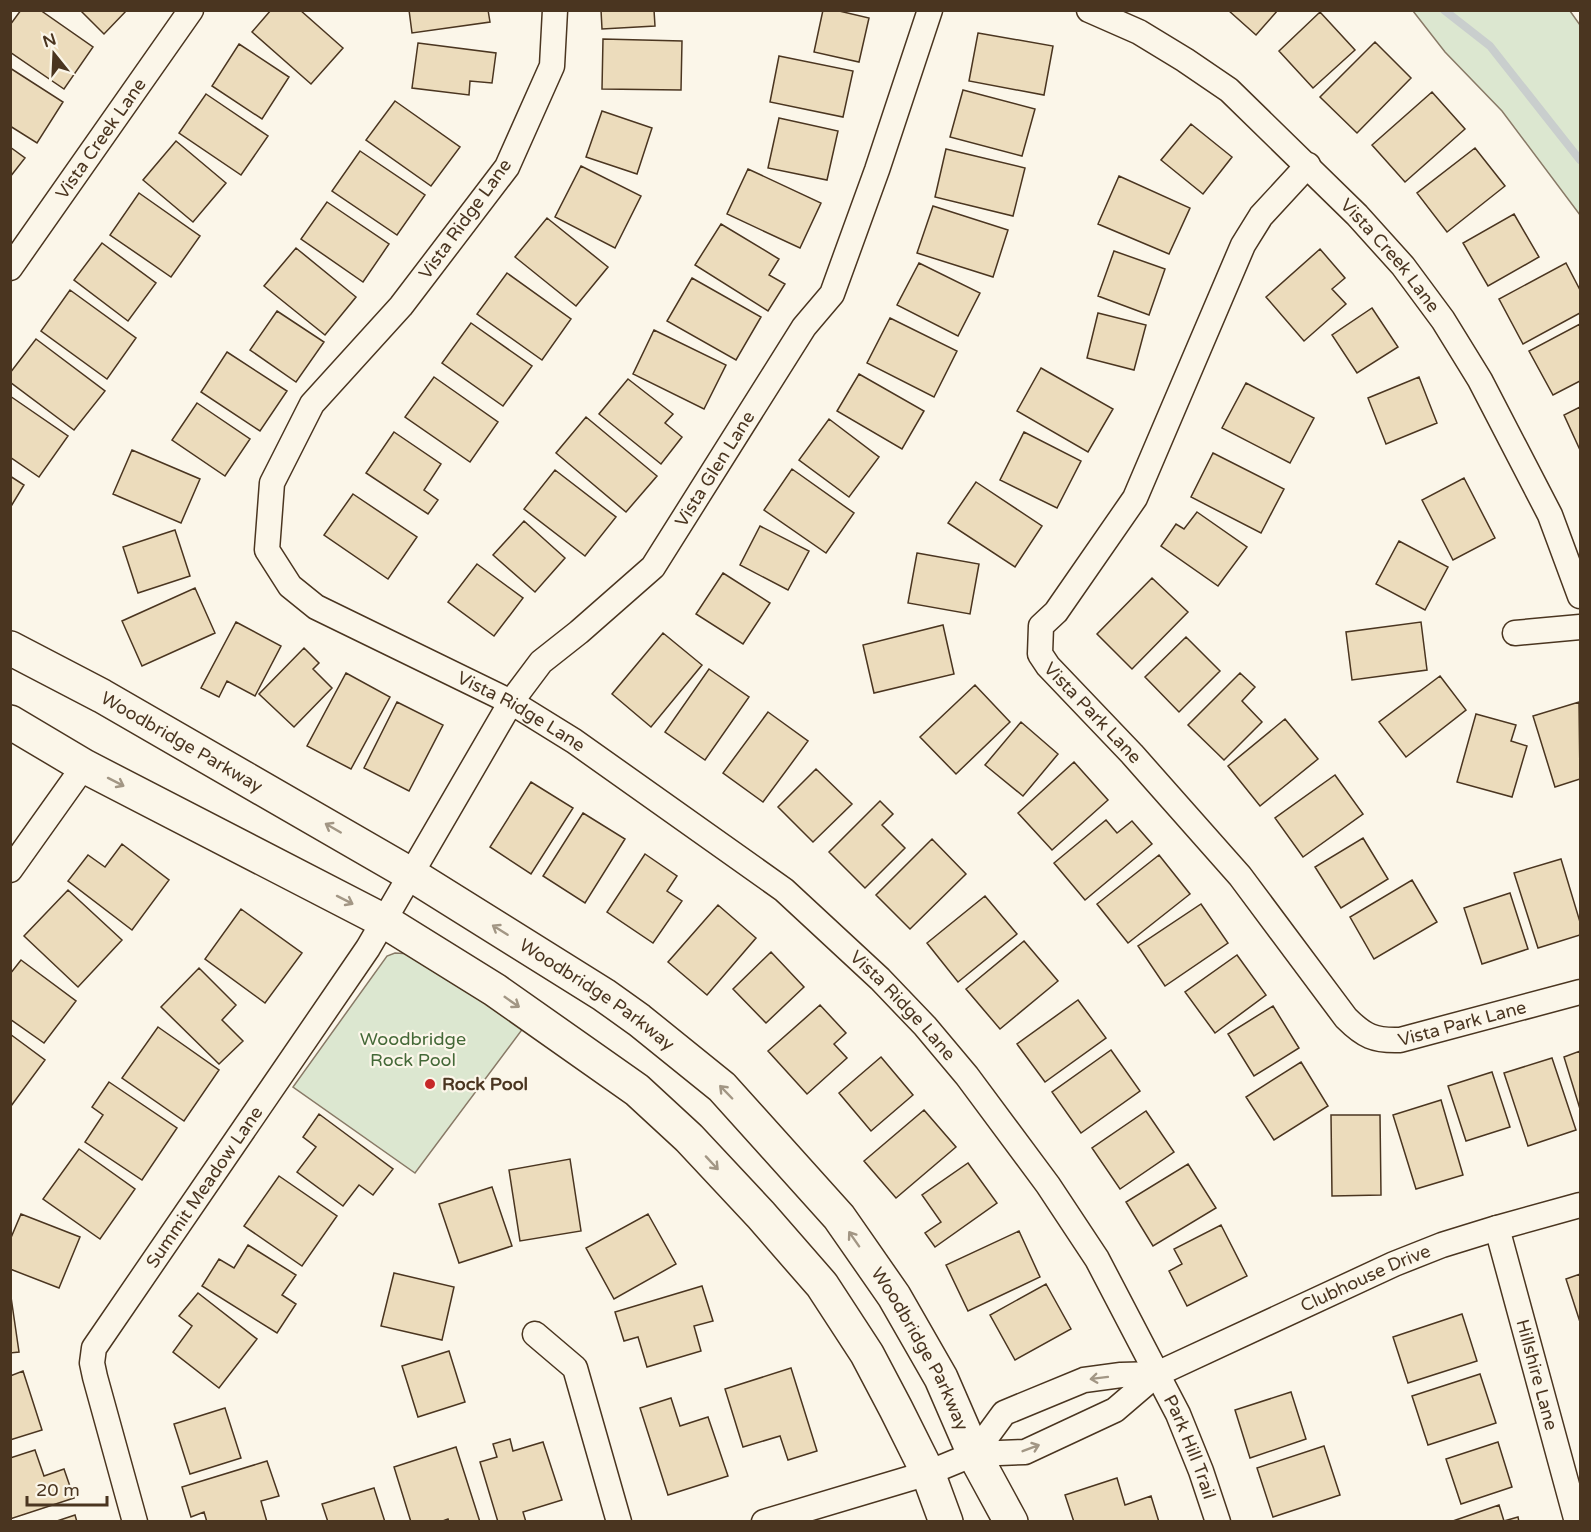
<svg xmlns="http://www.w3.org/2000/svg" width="1591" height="1532" font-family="'Varela Round',sans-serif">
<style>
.green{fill:#dce7d0;stroke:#887966;stroke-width:1.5}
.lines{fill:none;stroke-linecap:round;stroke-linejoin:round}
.stream{stroke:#c9cecd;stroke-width:8}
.building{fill:#ecdcbc;stroke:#4a3520;stroke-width:1.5}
.street-casing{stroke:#4a3520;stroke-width:27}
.secondary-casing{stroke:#4a3520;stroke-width:36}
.street{stroke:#fbf6e9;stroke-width:24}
.secondary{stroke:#fbf6e9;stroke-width:33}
.oneway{stroke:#a29684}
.poi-dot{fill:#c62828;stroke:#fbf6e9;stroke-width:2}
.labels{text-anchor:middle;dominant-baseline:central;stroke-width:4.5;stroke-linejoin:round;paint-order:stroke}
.street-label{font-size:18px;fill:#4a3520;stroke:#fbf6e9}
.park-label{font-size:18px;fill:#436837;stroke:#fbf6e9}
.poi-label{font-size:18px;font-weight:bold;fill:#4a3520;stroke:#fbf6e9;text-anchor:start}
</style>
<rect width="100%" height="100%" fill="#fbf6e9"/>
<!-- green -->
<path class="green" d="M1413,11H1570L1580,25V215L1502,111L1445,52Z
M395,953L412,954L524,1027L415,1173L293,1087L387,956Z"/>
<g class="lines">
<!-- stream -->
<path class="stream" d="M1444,10L1490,46L1580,160"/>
</g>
<!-- building -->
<path class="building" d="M21,10H40L93,47L64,89L10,52V25Z
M80,10H127L104,34Z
M271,10H300L343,48L311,84L252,32Z
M409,10H488L490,22L412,33Z
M601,10H654L655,26L602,29Z
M823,10H835L869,18L859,62L814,52Z
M1228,10H1278L1256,35Z
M1320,12L1355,50L1313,88L1279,51Z
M978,33L1053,46L1044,95L969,81Z
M603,39L682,41L681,90L602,89Z
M1375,42L1411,78L1357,133L1320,97Z
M418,43L496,53L492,83L470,81L469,95L412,88Z
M239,44L289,77L262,119L212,86Z
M779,56L853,71L843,117L770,102Z
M10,68L63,102L37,143L10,126Z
M963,90L1035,109L1022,156L950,137Z
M1432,92L1465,129L1405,182L1372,145Z
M206,94L268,136L241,175L179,133Z
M395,101L460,147L431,186L366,140Z
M602,111L652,128L637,174L586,157Z
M779,118L838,131L827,180L768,168Z
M1191,124L1232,157L1203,194L1161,160Z
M176,141L226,183L193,222L143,180Z
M10,147L25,158L10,177Z
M1475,148L1505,186L1447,232L1417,193Z
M946,149L1025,168L1013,216L935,197Z
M360,151L425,195L397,235L332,191Z
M581,166L641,196L615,248L555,217Z
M748,169L821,203L800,248L727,214Z
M1119,176L1190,208L1169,254L1098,224Z
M139,193L200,236L171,277L110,235Z
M327,202L389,244L363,282L301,239Z
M933,206L1008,230L993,277L917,253Z
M1514,214L1539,257L1488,286L1463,243Z
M547,218L608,267L576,306L515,257Z
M721,224L779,259L769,275L785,284L768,311L695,265Z
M102,243L156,283L128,321L74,280Z
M296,248L356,297L325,335L264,286Z
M1320,249L1345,278L1332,289L1346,304L1304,341L1266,297Z
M1114,251L1165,269L1149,315L1098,296Z
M919,263L980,293L958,336L897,305Z
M1566,263L1580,290V313L1523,344L1499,299Z
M507,273L571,319L542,360L477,314Z
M692,278L761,317L736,360L667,321Z
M70,290L136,338L107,379L41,331Z
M1372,308L1398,347L1357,373L1332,335Z
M277,311L324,342L296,382L250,350Z
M1098,313L1146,325L1134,370L1087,358Z
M890,318L957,351L934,397L867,363Z
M471,323L532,366L503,406L442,363Z
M1580,324V381L1553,395L1529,351Z
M654,330L726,365L704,409L633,374Z
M36,339L105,391L74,430L10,382V373Z
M227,352L287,391L260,431L201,392Z
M1041,368L1113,409L1088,452L1017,411Z
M859,374L924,411L902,449L837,411Z
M434,377L498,422L470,462L405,417Z
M1419,377L1437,423L1386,444L1368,398Z
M628,379L673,414L665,423L682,437L661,464L599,414Z
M1246,383L1314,418L1290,463L1222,428Z
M10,396L68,436L39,477L10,457Z
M197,403L250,439L225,476L172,440Z
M1580,407V450L1564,415Z
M586,417L657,476L626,512L556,453Z
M829,419L879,457L849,497L799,460Z
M394,432L441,464L424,490L438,500L428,514L366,473Z
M1024,432L1081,461L1057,508L1000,480Z
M132,450L200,479L181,523L113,494Z
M1213,453L1284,489L1261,533L1191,497Z
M792,469L854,513L826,553L764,510Z
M555,470L616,517L585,556L524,509Z
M10,476L24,485L10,508Z
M1464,478L1495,538L1453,560L1422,500Z
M976,482L1042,526L1015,567L948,523Z
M353,494L417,537L388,579L324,535Z
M1197,512L1247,547L1218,586L1161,546L1176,524L1184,529Z
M524,521L565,558L535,592L493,555Z
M760,526L809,551L788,590L740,565Z
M175,530L190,576L138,593L123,547Z
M1399,541L1448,567L1425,610L1376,584Z
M917,553L979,564L970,614L908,603Z
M477,564L523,598L494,636L448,602Z
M723,573L770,603L743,644L696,614Z
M1152,578L1188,612L1132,669L1097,634Z
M195,588L215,633L142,666L122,621Z
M236,622L281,646L255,696L227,681L219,697L201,688Z
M1421,622L1427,670L1352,680L1346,632Z
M943,625L954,674L874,693L863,645Z
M663,633L702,665L651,727L612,694Z
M1186,637L1220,671L1179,712L1145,677Z
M304,648L319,663L313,669L332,688L294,727L259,694Z
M709,669L749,697L705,760L665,732Z
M346,673L390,697L351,769L307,746Z
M1240,673L1255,687L1242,701L1262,722L1224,760L1188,725Z
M1440,676L1466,710L1406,757L1379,722Z
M975,685L1010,722L956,774L920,737Z
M397,702L443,725L409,791L364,768Z
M1579,702L1580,779L1555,787L1533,716Z
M768,712L808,741L763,802L723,773Z
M1476,714L1516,725L1511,741L1527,746L1512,797L1457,782Z
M1285,719L1318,759L1260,806L1228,766Z
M1021,722L1058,754L1023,796L985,765Z
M1074,762L1108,800L1052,850L1018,813Z
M816,769L852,804L813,842L778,807Z
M1335,775L1363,814L1303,857L1275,818Z
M531,782L573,808L531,874L490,847Z
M880,801L893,814L882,825L905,848L865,888L829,852Z
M583,813L625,839L585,903L543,876Z
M1106,820L1117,833L1132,821L1152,844L1085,900L1054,863Z
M1363,838L1388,879L1341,908L1315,867Z
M932,839L966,874L910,929L876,895Z
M122,844L169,880L132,930L68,881L88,855L105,867Z
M645,854L677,876L667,891L682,901L653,943L607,912Z
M1159,855L1190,894L1128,943L1097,904Z
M1561,859L1580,922V935L1538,948L1514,873Z
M1412,880L1437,922L1374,959L1350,917Z
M68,890L122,940L78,987L24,936Z
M1510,893L1528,949L1482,964L1464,908Z
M985,896L1017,934L958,982L927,943Z
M1201,904L1228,943L1165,986L1138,946Z
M718,905L756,938L707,995L668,962Z
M241,909L302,953L265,1003L205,959Z
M1024,941L1058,981L1000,1029L966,989Z
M771,952L804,987L766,1023L733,989Z
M1237,955L1266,995L1215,1033L1185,992Z
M21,960L76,1001L44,1043L10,1019V974Z
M199,968L236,1005L222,1020L243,1041L219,1064L161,1007Z
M1078,1000L1106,1038L1045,1082L1017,1044Z
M820,1005L846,1033L834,1044L847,1058L807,1094L768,1051Z
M1273,1006L1299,1048L1254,1076L1228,1034Z
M158,1027L219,1070L184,1121L122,1078Z
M10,1034L45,1060L11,1106L10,1105Z
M1111,1050L1140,1091L1081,1133L1052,1092Z
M1580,1051V1109L1564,1057Z
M881,1057L913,1095L871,1131L839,1093Z
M1552,1058L1576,1130L1528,1146L1504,1073Z
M1301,1062L1328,1106L1274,1140L1246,1097Z
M1492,1072L1510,1127L1466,1141L1448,1086Z
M109,1082L177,1128L142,1180L85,1142L103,1115L92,1107Z
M1441,1100L1463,1175L1416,1189L1393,1115Z
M924,1110L956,1147L896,1198L864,1161Z
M1146,1111L1174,1152L1120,1189L1092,1148Z
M319,1114L393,1169L373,1195L359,1185L343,1206L297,1172L316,1147L303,1137Z
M1331,1115H1380L1381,1195L1332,1196Z
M79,1149L135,1189L100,1239L43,1199Z
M570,1159L581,1231L520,1241L509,1170Z
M968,1163L997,1203L935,1247L925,1233L941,1222L922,1195Z
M1188,1164L1216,1208L1153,1246L1126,1202Z
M279,1176L337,1216L302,1266L244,1226Z
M492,1187L512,1246L459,1263L439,1204Z
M21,1214L80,1237L59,1288L10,1269V1240Z
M648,1214L676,1264L614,1299L586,1248Z
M1221,1225L1247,1276L1187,1306L1169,1271L1182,1264L1174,1249Z
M1019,1231L1040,1277L968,1311L946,1265Z
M248,1245L296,1275L282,1295L296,1304L277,1333L202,1286L219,1259L234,1268Z
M394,1273L454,1287L442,1340L381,1326Z
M1580,1274V1322L1566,1279Z
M1046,1284L1071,1329L1015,1360L990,1315Z
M702,1286L713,1321L694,1326L701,1351L647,1367L638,1337L624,1341L615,1312Z
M198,1293L257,1339L219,1388L173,1352L192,1326L179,1316Z
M11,1297L19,1352L10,1353V1297Z
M1462,1314L1477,1361L1408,1383L1393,1337Z
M449,1351L465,1402L418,1417L402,1366Z
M791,1368L817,1451L788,1460L780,1436L743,1447L725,1389Z
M23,1371L42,1430L10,1440V1376Z
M1480,1374L1496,1423L1428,1445L1412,1396Z
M1291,1392L1306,1439L1250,1458L1235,1410Z
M671,1398L680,1426L708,1417L728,1476L668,1495L640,1408Z
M225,1408L241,1458L190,1474L174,1424Z
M510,1439L513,1451L543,1442L562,1500L523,1512L526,1522H498L480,1462L497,1457L493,1444Z
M1498,1442L1512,1487L1461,1504L1446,1459Z
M1324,1446L1340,1495L1273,1517L1257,1468Z
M456,1447L480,1522H449L448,1519L440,1522H411L394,1467Z
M35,1450L44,1476L64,1469L74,1498L10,1519V1458Z
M267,1461L279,1496L261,1501L267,1522H207L204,1512L191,1517L182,1487Z
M1117,1478L1125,1505L1151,1496L1159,1522H1074L1065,1495Z
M374,1488L385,1522H328L322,1504Z
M1499,1505L1504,1521L1518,1517L1519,1522H1450Z
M75,1515L77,1522H54Z"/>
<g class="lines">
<defs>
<g id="street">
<path id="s1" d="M555,10L552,66L507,167L401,306L312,404L272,483L267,550L290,586L316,607L511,702L574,741L784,890L880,979L925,1026L967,1076L1048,1185L1097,1259L1178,1414L1201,1471L1218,1522"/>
<path id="s2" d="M1089,10L1139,32L1185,60L1229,90L1357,215L1403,266L1443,320L1480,380L1550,515L1580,596"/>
<path id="s3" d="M1308,165L1261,216L1243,245L1135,498L1056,612L1041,626L1040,654L1048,666L1132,754L1240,876L1346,1018C1364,1036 1374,1041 1400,1040L1580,992"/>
<path id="s4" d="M10,268L191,10"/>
<path d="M1515,633L1580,627"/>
<path d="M10,870L84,766"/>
<path id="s5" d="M1497,1228L1577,1522"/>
<path d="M535,1334L575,1368L619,1522"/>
<path d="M974,1454L1004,1413L1084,1380L1121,1375L1157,1374"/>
<path id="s6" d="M135,1522L95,1377L92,1363L94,1348L368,948L511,702L541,662L579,632L653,567L804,327L832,294L877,170L930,10"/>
<path id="s7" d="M764,1522L928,1473L974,1454L1025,1452L1115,1410L1157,1374L1394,1264L1442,1245L1497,1228L1580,1205"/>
</g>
<g id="secondary">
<path id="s8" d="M10,648L102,696L412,875L604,995L639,1020L722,1087L839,1217L894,1296L941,1378L974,1454L1011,1522"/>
<path d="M10,722L84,766L384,921L495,990L637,1090L689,1138L761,1215L822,1285L867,1354L896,1409L928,1473L946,1522"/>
</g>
</defs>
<!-- street casing -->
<use href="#street" class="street-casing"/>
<!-- secondary casing -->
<use href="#secondary" class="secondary-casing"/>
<!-- street -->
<use href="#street" class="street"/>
<!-- secondary -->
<use href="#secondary" class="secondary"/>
</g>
<!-- one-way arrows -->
<defs><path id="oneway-shaft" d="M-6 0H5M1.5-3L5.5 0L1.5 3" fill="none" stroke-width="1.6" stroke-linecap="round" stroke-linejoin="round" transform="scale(1.5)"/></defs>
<g class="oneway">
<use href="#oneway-shaft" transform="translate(116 782) rotate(27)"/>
<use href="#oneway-shaft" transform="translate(333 828) rotate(-150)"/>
<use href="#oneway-shaft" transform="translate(345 900) rotate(27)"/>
<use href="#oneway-shaft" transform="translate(500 930) rotate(-148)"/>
<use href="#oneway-shaft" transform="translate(512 1002) rotate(35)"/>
<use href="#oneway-shaft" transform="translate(726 1092) rotate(-134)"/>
<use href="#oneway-shaft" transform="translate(712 1163) rotate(47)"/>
<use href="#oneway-shaft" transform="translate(854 1239) rotate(-125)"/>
<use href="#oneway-shaft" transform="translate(1099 1378) rotate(173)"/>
<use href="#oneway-shaft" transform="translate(1031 1448) rotate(-21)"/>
</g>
<!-- markers -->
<circle class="poi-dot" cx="430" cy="1084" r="6"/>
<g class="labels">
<!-- street labels -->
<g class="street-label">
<text stroke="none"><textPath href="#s4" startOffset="158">Vista Creek Lane</textPath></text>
<text transform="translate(465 219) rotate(-54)">Vista Ridge Lane</text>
<text stroke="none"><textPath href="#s2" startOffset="393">Vista Creek Lane</textPath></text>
<text stroke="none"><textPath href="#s6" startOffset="1262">Vista Glen Lane</textPath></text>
<text stroke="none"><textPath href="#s1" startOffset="936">Vista Ridge Lane</textPath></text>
<text stroke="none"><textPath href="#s3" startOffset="645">Vista Park Lane</textPath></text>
<text stroke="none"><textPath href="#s8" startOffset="196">Woodbridge Parkway</textPath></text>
<text stroke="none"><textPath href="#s8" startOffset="682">Woodbridge Parkway</textPath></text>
<text stroke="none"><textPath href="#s1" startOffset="1420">Vista Ridge Lane</textPath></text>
<text stroke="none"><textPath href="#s3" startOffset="1167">Vista Park Lane</textPath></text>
<text stroke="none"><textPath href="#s6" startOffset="375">Summit Meadow Lane</textPath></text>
<text stroke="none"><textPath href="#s7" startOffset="656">Clubhouse Drive</textPath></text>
<text stroke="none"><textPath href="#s8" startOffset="1168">Woodbridge Parkway</textPath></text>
<text stroke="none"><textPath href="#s5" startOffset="152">Hillshire Lane</textPath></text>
<text stroke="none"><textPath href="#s1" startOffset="1950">Park Hill Trail</textPath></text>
</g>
<!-- park labels -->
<g class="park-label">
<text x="413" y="1039">Woodbridge<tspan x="413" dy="21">Rock Pool</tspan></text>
</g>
<!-- poi labels -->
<g class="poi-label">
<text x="442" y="1084">Rock Pool</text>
</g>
</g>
<!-- border -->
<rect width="1591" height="1532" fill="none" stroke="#4a3520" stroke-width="24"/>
<!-- north arrow -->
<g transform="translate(54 54) rotate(342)" stroke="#fbf6e9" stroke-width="4.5" paint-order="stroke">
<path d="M0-4.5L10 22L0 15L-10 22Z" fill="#4a3520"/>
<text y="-9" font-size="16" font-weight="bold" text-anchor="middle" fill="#4a3520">N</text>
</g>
<!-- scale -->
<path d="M27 1496v9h80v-9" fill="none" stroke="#4a3520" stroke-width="3"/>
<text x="36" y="1496" font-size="18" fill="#4a3520" stroke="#fbf6e9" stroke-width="4.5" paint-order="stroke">20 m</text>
</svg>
